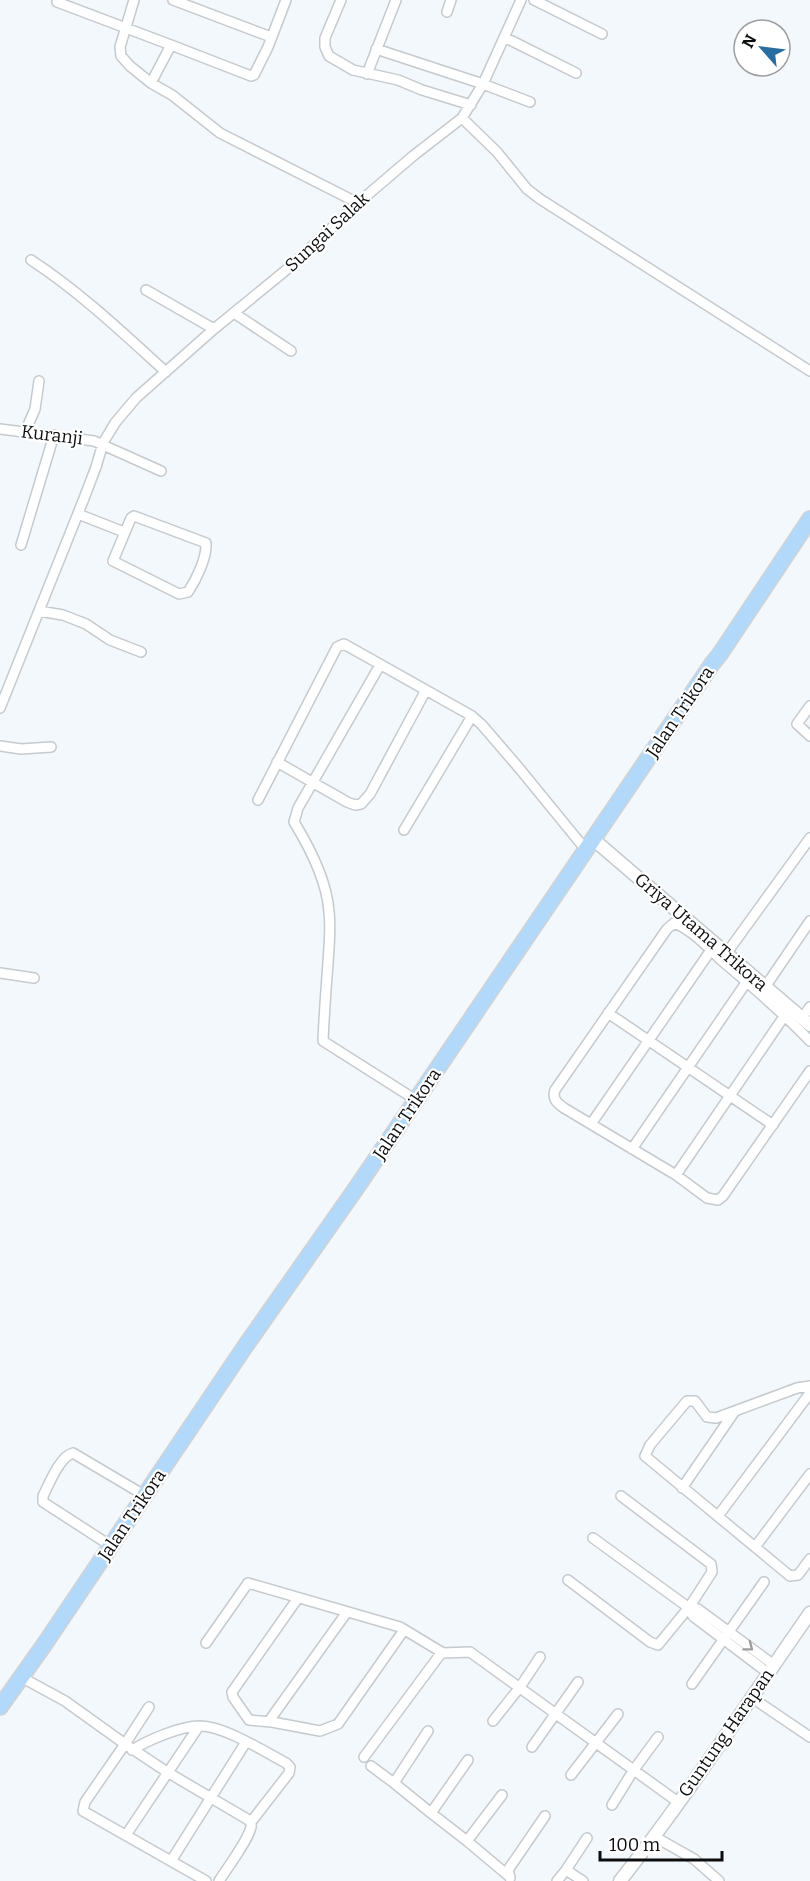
<svg xmlns="http://www.w3.org/2000/svg" width="810" height="1881" font-family="Bitter,serif">
<style>
.lines{fill:none;stroke-linecap:round;stroke-linejoin:round}
.minor-casing{stroke:#c5cacf;stroke-width:12}
.tertiary-casing{stroke:#c5cacf;stroke-width:15}
.primary-casing{stroke:#d3d3d4;stroke-width:18}
.minor{stroke:#fff;stroke-width:9}
.tertiary{stroke:#fff;stroke-width:12}
.primary{stroke:#b2d8fa;stroke-width:15}
.oneway{stroke:#9e9e9f}
.labels{text-anchor:middle;dominant-baseline:central;stroke-width:4.5;stroke-linejoin:round;paint-order:stroke}
.street-label{font-size:18px;fill:#0c0d0f;stroke:#fff}
</style>
<rect width="100%" height="100%" fill="#f3f8fd"/>
<g class="lines">
<defs>
<path id="minor" d="M134,0L120,47L121,56L130,66L151,83L172,95L220,133L358,203
M173,0L271,37
M341,0L325,38V47L329,56L353,70L398,80L422,90L471,105
M534,0L602,34
M57,2L171,45
M447,12L451,0
M504,37L576,73
M376,49L483,84L530,102
M367,74L396,0
M151,83L171,45L251,76L254,75L268,47L286,0
M462,118L497,152L527,189L540,199L810,371
M31,260C80,292 123,333 166,372
M146,290L214,329
M234,313L291,351
M0,429L94,441L161,471
M25,432L35,409L39,381
M78,514L124,532
M134,516L206,543C207,558 196,580 188,592L179,594L113,561L131,518Z
M21,545L54,435
M39,611L63,615L86,624L110,640L141,652
M380,665L298,808L294,822C310,848 327,881 329,912C331,929 329,946 328,963C326,989 324,1015 323,1041L416,1100
M810,706L797,724L810,736
M0,708L83,501L96,467L103,443L115,423L136,398L214,329L291,266L358,203L413,156L462,118L483,84L521,0
M0,746L21,749L51,747
M277,762L347,802L355,805L361,804L370,794L426,690
M258,800L337,647L344,644L472,716L482,725L519,768L586,850
M404,830L472,716
M726,954L810,838
M0,973L34,978
M765,987L810,921
M608,1013L773,1125
M802,1018L810,1007
M810,1041C782,1012 752,986 721,960C708,947 691,929 674,923L667,929L555,1090C552,1099 557,1103 564,1108L676,1175L707,1198L718,1200L723,1196L810,1071
M591,1124L711,950
M632,1149L750,977
M676,1175L785,1015
M810,1386L797,1388L716,1418L707,1417L695,1401H687L650,1445L645,1456L790,1576L798,1575L810,1559
M682,1488L735,1411
M718,1516L810,1393
M593,1538L685,1605L698,1609L774,1665
M111,1546L43,1502V1496C49,1484 60,1456 73,1453L144,1495
M755,1547L810,1474
M568,1580L650,1642L658,1645L690,1606L712,1572L711,1564L621,1496
M298,1598L232,1692L233,1697L249,1720L272,1722L320,1731L338,1724L404,1630
M685,1605L694,1617L768,1673
M206,1643L248,1583L400,1627L443,1653L470,1652L678,1802
M21,1677L65,1701L125,1744L85,1802L83,1811L206,1881
M692,1684L764,1582
M751,1697L810,1737
M149,1707L125,1744L167,1772L247,1819C250,1822 252,1822 251,1827C248,1841 227,1868 219,1881
M269,1721L347,1612
M493,1721L520,1687L540,1657
M428,1731L394,1783L431,1813
M532,1747L578,1682
M132,1750C148,1740 181,1726 199,1726C223,1725 265,1752 286,1763L290,1767L289,1773L251,1822
M364,1757L442,1652
M371,1766L394,1783
M571,1775L618,1714
M502,1795L467,1841L510,1877
M612,1805L633,1771L658,1737
M126,1835L199,1726
M655,1837L694,1859L719,1881
M467,1841L431,1813L468,1760
M171,1861L246,1742
M510,1878L508,1870L545,1816
M557,1881L566,1870
M583,1881L566,1870L587,1838"/>
<path id="tertiary" d="M593,839L810,1025
M620,1881C688,1795 747,1703 810,1613"/>
<path id="primary" d="M0,1707L44,1645L244,1348L357,1187L712,664L720,654L810,519"/>
</defs>
<!-- minor casing -->
<use href="#minor" class="minor-casing"/>
<!-- tertiary casing -->
<use href="#tertiary" class="tertiary-casing"/>
<!-- primary casing -->
<use href="#primary" class="primary-casing"/>
<!-- minor -->
<use href="#minor" class="minor"/>
<!-- tertiary -->
<use href="#tertiary" class="tertiary"/>
<!-- primary -->
<use href="#primary" class="primary"/>
</g>
<!-- one-way arrows -->
<defs><path id="oneway-chevron" d="M-2-3.5L2.5 0L-2 3.5" fill="none" stroke-width="1.6" stroke-linecap="round" stroke-linejoin="round" transform="scale(1.5)"/></defs>
<use class="oneway" href="#oneway-chevron" transform="translate(749 1647) rotate(37)"/>
<g class="labels">
<!-- street labels -->
<g class="street-label">
<text transform="translate(327 232) rotate(-43)">Sungai Salak</text>
<text transform="translate(52 435) rotate(7)">Kuranji</text>
<text transform="translate(680 712) rotate(-56)">Jalan Trikora</text>
<text transform="translate(701 932) rotate(41)">Griya Utama Trikora</text>
<text transform="translate(407 1114) rotate(-56)">Jalan Trikora</text>
<text transform="translate(132 1515) rotate(-56)">Jalan Trikora</text>
<text transform="translate(726 1733) rotate(-55)">Guntung Harapan</text>
</g>
</g>
<!-- north arrow -->
<g transform="translate(762 48) rotate(298)"><circle r="28" fill="#ffffff" stroke="#9e9e9f" stroke-width="1.5"/>
<path d="M0-4.5L10 22L0 15L-10 22Z" fill="#286da2"/>
<text y="-9" font-size="16" font-weight="bold" text-anchor="middle" fill="#0c0d0f">N</text>
</g>
<!-- scale -->
<path d="M600 1851v9h122v-9" fill="none" stroke="#0c0d0f" stroke-width="3"/>
<text x="609" y="1851" font-size="18" fill="#0c0d0f" stroke="#ffffff" stroke-width="4.5" paint-order="stroke">100 m</text>
</svg>
